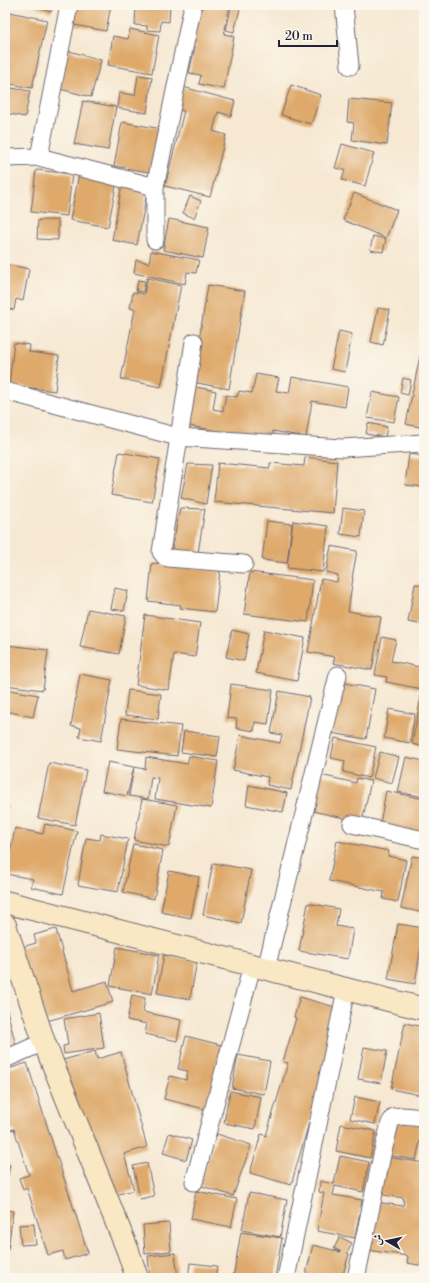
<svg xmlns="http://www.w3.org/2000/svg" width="429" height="1283" font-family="'Libre Bodoni',Amiri,serif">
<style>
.building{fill:#dea96a}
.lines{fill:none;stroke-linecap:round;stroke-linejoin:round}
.street-casing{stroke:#6c6770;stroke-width:19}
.secondary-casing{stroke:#6c6770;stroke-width:24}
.street{stroke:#fff;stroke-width:17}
.secondary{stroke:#fae7c3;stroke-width:22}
</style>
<rect width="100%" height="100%" fill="#fbf7ec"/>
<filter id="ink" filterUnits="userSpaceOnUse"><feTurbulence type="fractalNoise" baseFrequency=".025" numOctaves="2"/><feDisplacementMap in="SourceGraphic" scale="8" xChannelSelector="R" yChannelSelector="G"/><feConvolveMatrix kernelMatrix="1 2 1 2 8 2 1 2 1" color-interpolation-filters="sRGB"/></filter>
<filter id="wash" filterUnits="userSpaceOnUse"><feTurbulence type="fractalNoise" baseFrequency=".012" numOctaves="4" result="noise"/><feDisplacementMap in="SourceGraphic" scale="16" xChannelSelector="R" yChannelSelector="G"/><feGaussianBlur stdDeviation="0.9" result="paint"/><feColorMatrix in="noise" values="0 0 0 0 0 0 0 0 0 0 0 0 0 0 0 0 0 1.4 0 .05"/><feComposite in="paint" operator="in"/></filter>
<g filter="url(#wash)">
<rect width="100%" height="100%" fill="#f6e8d2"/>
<g id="blocks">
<!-- building -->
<path class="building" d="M30,5H53L51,12Z
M73,5H111L106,31L69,24Z
M136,5H170L169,22L161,21L160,31L147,30V26L135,25Z
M195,5H230L224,34L234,36L224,89L199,84L201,75L189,73L195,47L187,46Z
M232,5H241L234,32L226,30Z
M5,11L47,20L32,88L5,83Z
M130,29L159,35L152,73L108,65L113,36L128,39Z
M62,49L101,60L91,97L52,87Z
M138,75L152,77L147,113L117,108L119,93L135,95Z
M291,85L321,95L311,124L281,115Z
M179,86L235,101L231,116L218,112L213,131L226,135L210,197L165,186L184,111L173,109Z
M5,87L30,91L25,117L5,113Z
M349,99L392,103L387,145L352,140L354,123L347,122Z
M83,101L116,107L108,150L74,144Z
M122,122L162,129L154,173L114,166Z
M342,144L374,153L365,186L342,180L345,170L335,168Z
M36,170L72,174L67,216L31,212Z
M79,174L117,181L108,227L70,220Z
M122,184L148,188L137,245L112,240Z
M354,193L397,210L386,238L343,220Z
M190,196L201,201L194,218L183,213Z
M169,219L209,227L203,258L163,250Z
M38,220H58V240L37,239Z
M373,236L386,239L383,252L370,250Z
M151,251L199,260L196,273L187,272L185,284L134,273L136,260L149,263Z
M5,264L29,269L23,301L16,299L14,310L5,308Z
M147,278L181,285L161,387L121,379L135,309L130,308L133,292L144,294Z
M138,280L145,281L143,292L136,291Z
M208,285L245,291L229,389L192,382Z
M378,308L390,310L383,345L371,342Z
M339,331L352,334L345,372L331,369Z
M14,343L30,345L29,352L59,356L55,391L9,385Z
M420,356L424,357V428L406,424Z
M256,374L279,378L276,391L289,393L292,377L348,387L345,407L312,401L306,437L273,431L272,441L184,425L191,386L216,391L213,409L223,411L226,395L237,397L239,391L252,393Z
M403,378L411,380L408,395L400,393Z
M372,392L399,397L394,422L367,418Z
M368,423L387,427L385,437L366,434Z
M119,452L160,459L152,502L111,495Z
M409,454L424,456V487L405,485Z
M305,457L337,461L333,513L214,502L218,463L270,468V463L304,466Z
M188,464L212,465L206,504L181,498Z
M180,508L205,509L198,553L172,550Z
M343,508L364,511L361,537L340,534Z
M267,521L292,524L287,563L262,560Z
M293,521L328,526L323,572L287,568Z
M331,546L357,551L352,578H353L348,611L381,617L372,670L333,663L335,657L308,652L321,579L337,582L338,575L326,572Z
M152,563L220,571L215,612L180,608L181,605L148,601Z
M250,572L313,580L308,622L244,614Z
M415,584L424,585V625L408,622Z
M115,588L128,591L124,611L111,609Z
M88,609L126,616L119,654L80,647Z
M145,615L200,623L195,657L174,654L169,690L136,685Z
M232,630L249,634L244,661L226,657Z
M264,630L305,638L297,681L256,673Z
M382,637L396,640L391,661L424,668V677L422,689L386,682L387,677L375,675Z
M7,645L48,650L43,690L5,685V658Z
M80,674L112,680L101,741L79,737L81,728L71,726Z
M340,682L375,689L366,739L331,733Z
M231,684L273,690L268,724L255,722L254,731L236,728L237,719L227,718Z
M5,689L38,695L33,717L5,711Z
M128,690L161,694L158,719L125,715Z
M279,691L310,697L291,790L267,785L268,777L233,770L240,735L280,743L282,735L271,733Z
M421,697L424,698V747L412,744Z
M389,709L415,714L410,743L384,738Z
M121,719L181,726L177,756L117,749Z
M184,731L220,736L217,757L181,752Z
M335,738L376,747L369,778L343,772L345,761L331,758Z
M380,752L399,757L392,783L373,778Z
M189,756L218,761L211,808L155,799L158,778L151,777L148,799L129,796L134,767L145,769L146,757L187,764Z
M406,757L424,761V797L398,792Z
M108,762L134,767L127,796L102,791Z
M49,763L86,770L75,825L38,818Z
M316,774L356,783L357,778L371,781L362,822L308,810Z
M249,785L287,793L283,812L246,805Z
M386,791L424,799V816L420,836L379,829Z
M142,799L177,805L169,847L134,840Z
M5,805H8L6,815H5Z
M45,824L77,831L63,894L31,887L33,879L6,874L15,828L43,834Z
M101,834L128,839L118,892L78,885L86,838L100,840Z
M337,841L389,851L388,856L406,860L398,902L383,899L384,892L329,881Z
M133,844L163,850L154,899L123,892Z
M412,856L424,858V913L401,908Z
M213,863L251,870L241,923L203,915Z
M169,871L199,877L191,918L161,912Z
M308,903L339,909L336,926L353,929L348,959L299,951Z
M398,924L424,928L415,984L388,979Z
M56,929L73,991L107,981L113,1002L40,1023L19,948L36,943L34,935Z
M117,947L159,955L152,994L110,986Z
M164,955L197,961L190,999L157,993Z
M132,995L145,998L143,1012L181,1020L177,1041L145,1034L147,1024L127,1020Z
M300,997L342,1009L291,1185L250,1173L261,1134L266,1136L288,1063L283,1062L296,1018L294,1017Z
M5,1002L16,1046L5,1048Z
M99,1013L104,1048L64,1054L63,1046L68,1045L64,1019Z
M405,1023L424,1027V1096L391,1089Z
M186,1036L225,1046L209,1110L164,1099L170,1076L186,1080L188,1071L178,1069Z
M364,1047L387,1051L381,1083L358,1079Z
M95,1051L97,1059L121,1052L147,1147L124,1154L134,1190L100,1199L63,1060Z
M238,1055L270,1061L264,1094L232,1088Z
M27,1063L88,1253L65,1260L63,1251L48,1255L27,1188L23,1190L19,1178L29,1175L14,1129L5,1132V1070Z
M230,1091L261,1097L255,1129L224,1123Z
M355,1097L380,1102L375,1124L350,1119Z
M395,1120L424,1125V1142L420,1141L416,1160L389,1155Z
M341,1124L376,1131L370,1158L336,1151Z
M169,1133L192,1140L186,1160L163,1153Z
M217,1134L251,1145L233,1196L199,1185Z
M340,1156L369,1162L363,1192L335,1186L333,1195L362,1200L355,1238L317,1231L324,1193L319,1192L320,1181L334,1184Z
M382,1156L424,1163V1266L407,1263L408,1256L367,1250L375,1202L403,1206L404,1198L376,1194Z
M147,1163L154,1196L140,1199L133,1166Z
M5,1164L10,1165L6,1186L5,1185Z
M196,1191L237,1199L231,1227L191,1219Z
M249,1193L287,1200L280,1237L242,1230Z
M5,1210L13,1211L8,1250H5Z
M169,1223L171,1251L145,1254L143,1225Z
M34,1224L36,1244L21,1245L19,1225Z
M241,1232L282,1238L275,1278H233Z
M340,1237L352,1243L347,1253L349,1254L342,1278H305L313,1245L341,1252L334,1248Z
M175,1253L178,1278H150L148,1256Z
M190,1263L217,1266L215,1278H188Z"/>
</g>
</g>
<g filter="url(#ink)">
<use href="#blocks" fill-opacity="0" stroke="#6c6770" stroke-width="1"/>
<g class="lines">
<defs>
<path id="street" d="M344,5L350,66
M39,157L69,5
M5,158L39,157L155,187L193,5
M155,187V240
M194,342L161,552L165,557L168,558L244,564
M5,391L178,437L342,448L424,443
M352,824L424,840
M266,969L338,675
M5,1059L44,1042
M194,1182L252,966
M286,1278L346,990
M356,1278L382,1155L390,1123L394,1117L402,1116L424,1118"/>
<path id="secondary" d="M5,902L424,1009
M5,925L44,1042L128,1251L137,1278"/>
</defs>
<!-- street casing -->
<use href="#street" class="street-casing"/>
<!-- secondary casing -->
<use href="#secondary" class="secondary-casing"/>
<!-- street -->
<use href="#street" class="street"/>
<!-- secondary -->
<use href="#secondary" class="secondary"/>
</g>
</g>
<!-- margin -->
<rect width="429" height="1283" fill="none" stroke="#fbf7ec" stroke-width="20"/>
<!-- north arrow -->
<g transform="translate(387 1241) rotate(279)" stroke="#fbf7ec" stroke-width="3" paint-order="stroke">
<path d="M0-3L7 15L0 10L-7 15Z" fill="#22223b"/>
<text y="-6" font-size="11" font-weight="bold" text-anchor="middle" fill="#22223b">ش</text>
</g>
<!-- scale -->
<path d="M279 40v6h58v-6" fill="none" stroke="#22223b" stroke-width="2"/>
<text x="285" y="40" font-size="12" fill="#22223b" stroke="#fbf7ec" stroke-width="3" paint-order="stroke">20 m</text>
</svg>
